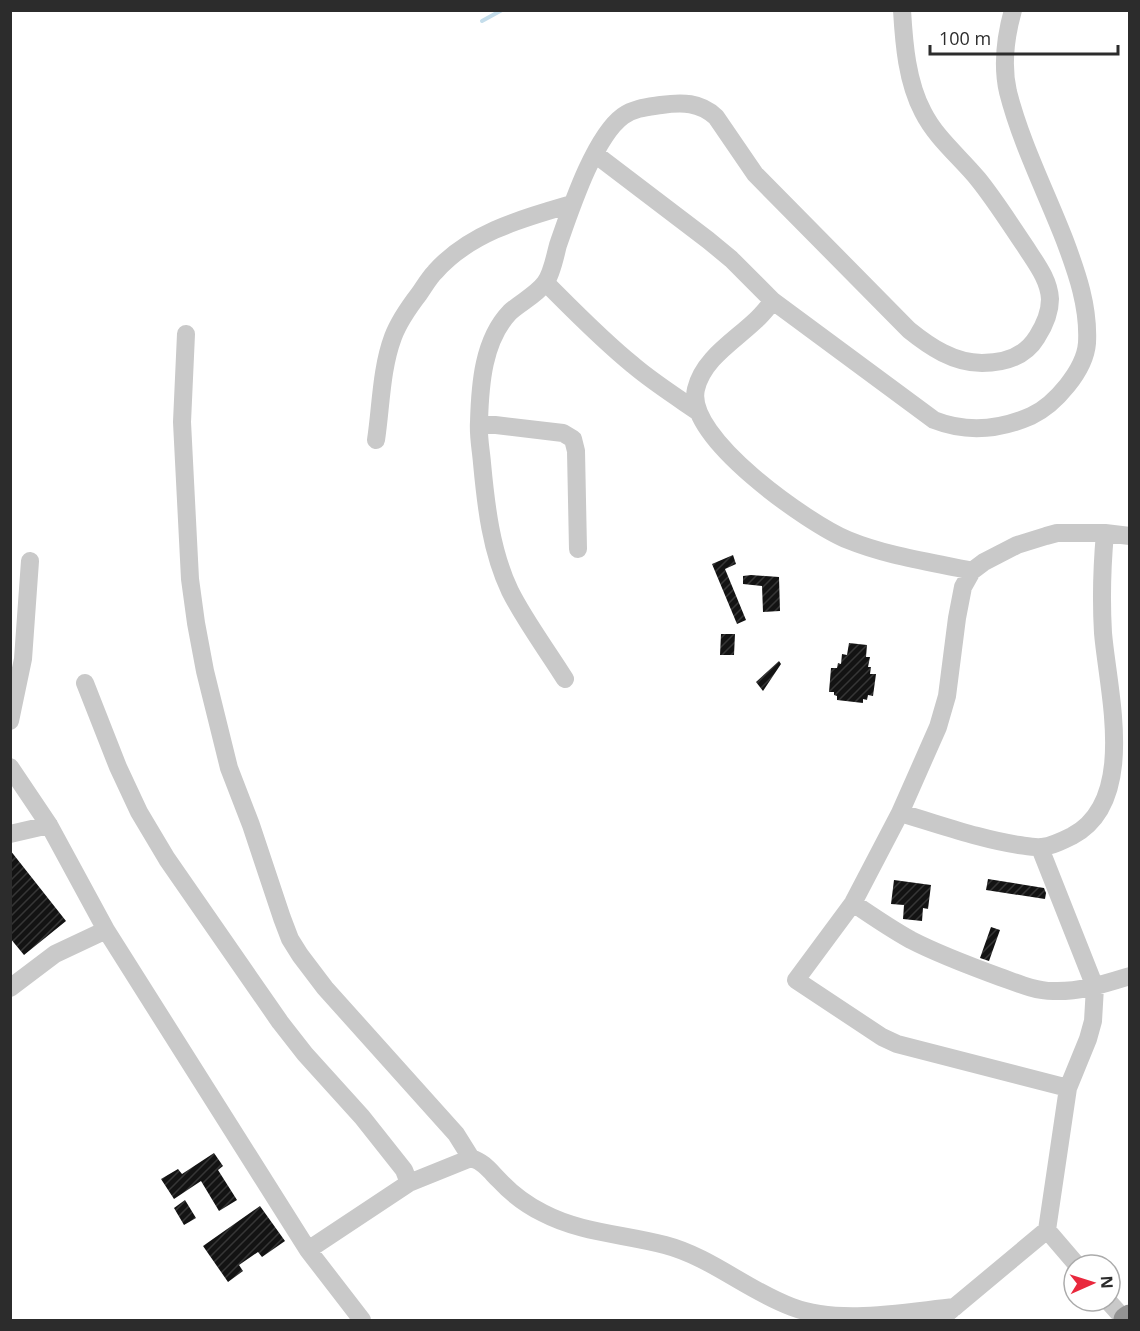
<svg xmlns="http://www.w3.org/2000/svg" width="1140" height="1331" font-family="'Open Sans',sans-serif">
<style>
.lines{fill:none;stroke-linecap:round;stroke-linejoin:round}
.stream{stroke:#c4ddeb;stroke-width:4}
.building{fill:url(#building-hatch)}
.minor{stroke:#c9c9c9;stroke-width:18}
.highway{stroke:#939393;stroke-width:27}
</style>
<defs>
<pattern id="building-hatch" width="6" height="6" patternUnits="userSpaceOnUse" patternTransform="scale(1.5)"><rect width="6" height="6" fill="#131313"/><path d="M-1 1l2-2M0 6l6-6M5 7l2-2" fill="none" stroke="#363636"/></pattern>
</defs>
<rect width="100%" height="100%" fill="#fff"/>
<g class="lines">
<!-- stream -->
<path class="stream" d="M482,21L502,10"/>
</g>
<!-- building -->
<path class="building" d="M733,555L736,564L725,569L746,620L737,624L712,564Z
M751,575L779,577L780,611L763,612L762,586L743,584V576Z
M721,634H735L734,655H720Z
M849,643L867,645L866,657H870L868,667H871L870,674H876L873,696L868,695L867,700L863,699V703L837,700V696L834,695V692H829L831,668H837L838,663L841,664L842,654L847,655Z
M779,661L781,664L763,691L756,682Z
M10,850L66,921L24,955L10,938Z
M988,879L1044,888L1046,893L1045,899L986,890Z
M894,880L931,885L928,909L923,908L922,921L903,919L904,905L891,904Z
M991,927L1000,930L989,961L980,958Z
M214,1153L223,1166L218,1170L237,1200L219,1211L201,1181L174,1199L161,1179L178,1169L182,1174Z
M185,1200L196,1218L184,1225L174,1208Z
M260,1206L285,1241L262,1257L258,1252L239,1265L243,1271L228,1282L203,1246Z"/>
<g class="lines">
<!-- minor -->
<path class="minor" d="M595,154L708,240L731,259L773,301L934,420C967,433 999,430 1031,416C1055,405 1085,370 1087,343C1089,307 1077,273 1065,241C1046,192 1021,143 1008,92C1002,66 1006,35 1013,10
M546,283C574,311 602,340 633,365C653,382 675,396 697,411
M773,301C767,308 762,315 755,321C734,341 703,359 696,389C684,437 809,524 848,540C887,556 931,562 972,571
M186,334L182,422L190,579L196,623L205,671L229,768L251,825L282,918L290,939L300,955L325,988L456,1134L471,1158
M479,423L563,433L573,439L576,451L578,549
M376,440C381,407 381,369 393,337C399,321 409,307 419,294C424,287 429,278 435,272C470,232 524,218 572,204
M565,679C547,650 525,621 510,591C491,551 486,506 482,463C481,450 478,436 479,422C480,385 483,340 510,312C521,302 536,295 545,283C552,274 555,256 558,245C570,211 594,137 623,116C634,108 648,107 661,105C682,102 700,102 716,117L755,174L909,330C930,347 954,363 982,363C1004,363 1025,357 1037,337C1044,326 1050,312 1050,299C1049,279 1035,262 1025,246C1010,224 995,200 978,179C960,157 936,138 923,112C907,82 904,44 902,10
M85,683L118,767L139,812L167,859L280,1022L305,1054L362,1117L404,1170L409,1183
M10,721L23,659L30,561
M10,767L49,825L106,930L308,1250L362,1320
M900,813C939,824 979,839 1019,845C1026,846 1035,848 1042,847C1052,846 1062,841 1072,836C1138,801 1108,692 1103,633C1101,599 1102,566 1105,533
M10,834L49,825
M853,903C872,916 891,929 911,940C940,955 970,966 1000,977C1017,983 1035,991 1053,991C1080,992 1104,984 1130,976
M10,988L55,954L106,930
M1068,1088L897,1044L882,1037L796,980L853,903L900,813L938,727L947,696L957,618L963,587L972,571L984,562L1017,545L1046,536L1057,533H1105L1130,536
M1047,1230L1077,1265
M308,1250L409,1183L471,1158C484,1162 490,1171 499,1180C511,1193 527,1205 543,1213C581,1233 624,1234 665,1245C711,1257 748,1291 792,1307C839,1325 905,1312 955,1307
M1108,1301L1125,1320
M945,1315L1047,1230L1068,1088L1088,1039L1093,1021L1095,987L1040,848"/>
<!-- highway -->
<path class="highway" d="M1127,1320L1130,1318"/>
</g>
<!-- border -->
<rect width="1140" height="1331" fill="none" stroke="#2c2c2c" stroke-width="24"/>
<!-- north arrow -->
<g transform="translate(1092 1283) rotate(87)"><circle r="28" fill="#ffffff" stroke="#ababab" stroke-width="1.5"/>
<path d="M0-4.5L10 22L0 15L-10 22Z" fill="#e9283d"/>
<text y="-9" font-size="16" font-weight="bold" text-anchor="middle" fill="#2c2c2c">N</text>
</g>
<!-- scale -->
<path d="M930 45v9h188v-9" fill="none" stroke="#2c2c2c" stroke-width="3"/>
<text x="939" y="45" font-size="18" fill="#2c2c2c" stroke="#ffffff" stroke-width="4.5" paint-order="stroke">100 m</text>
</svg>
